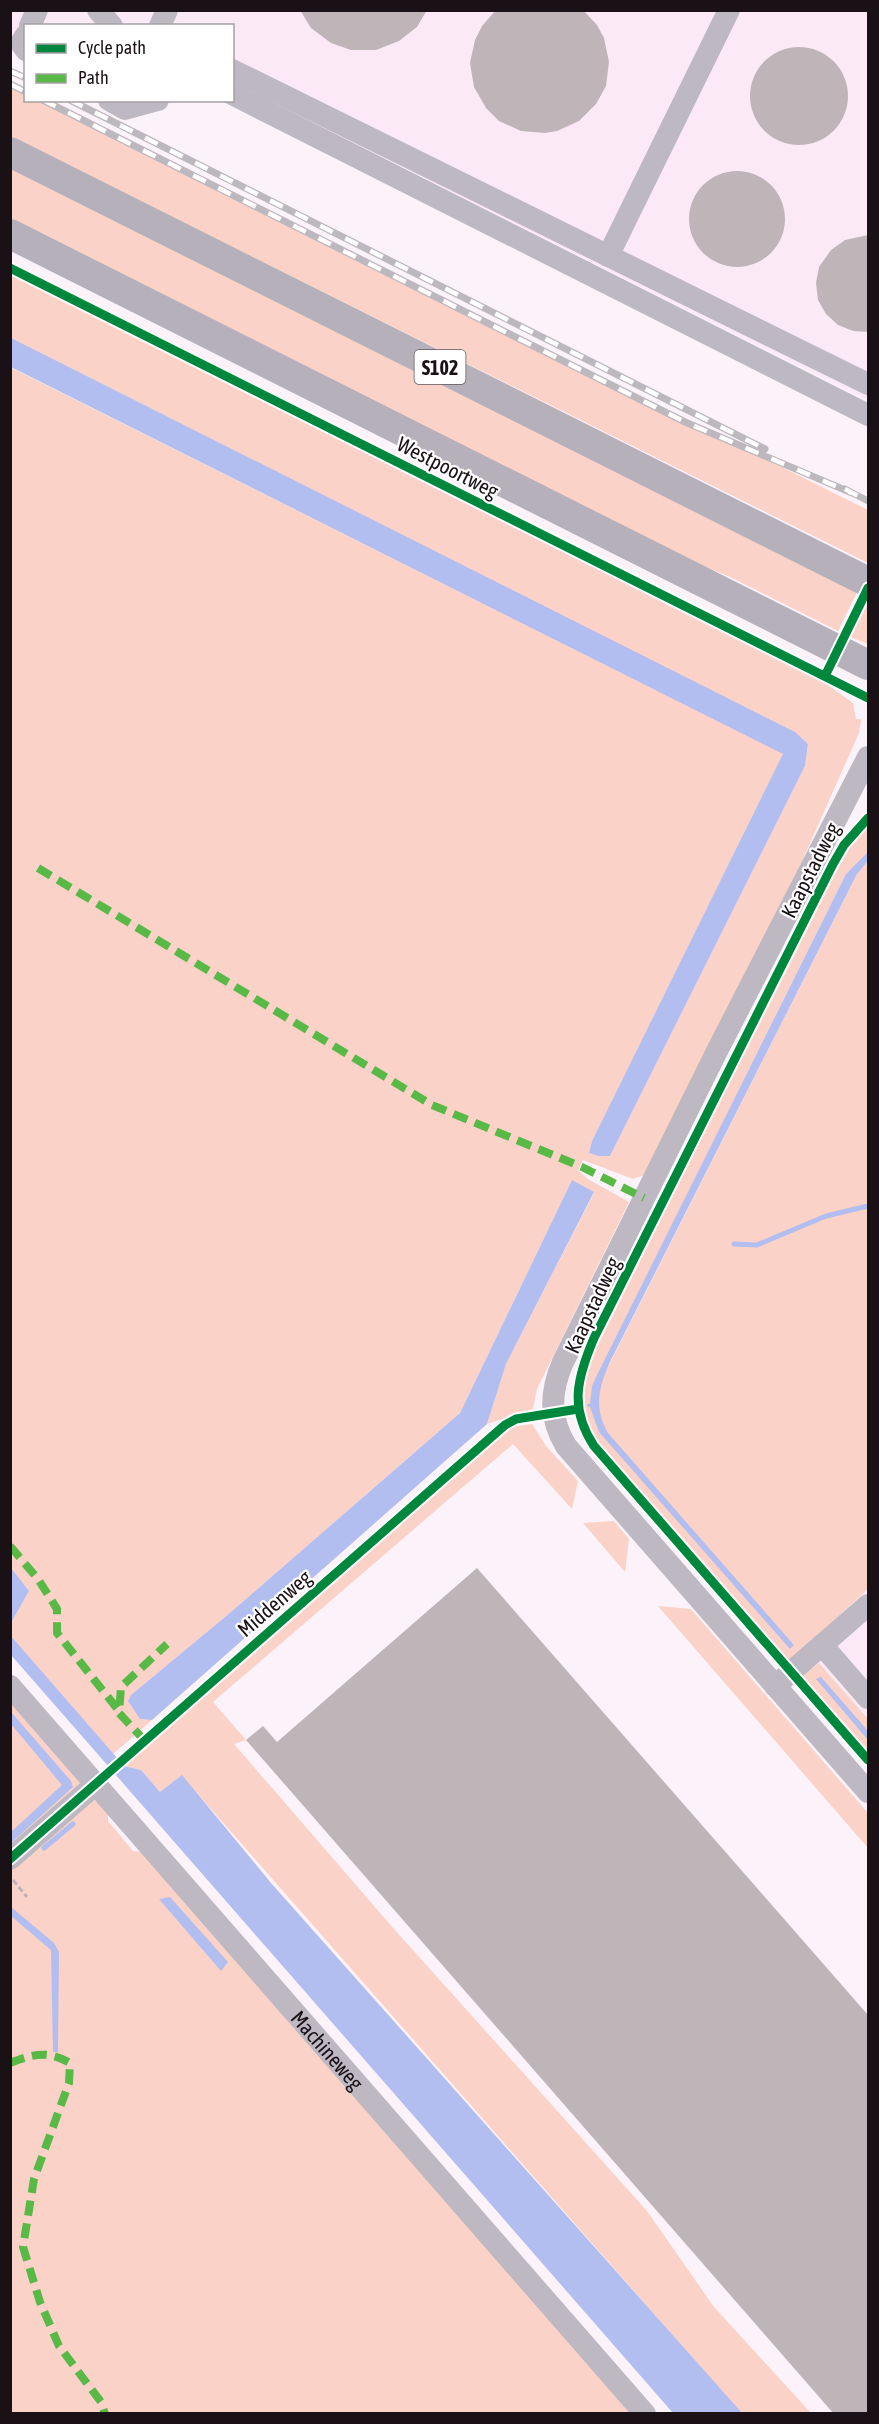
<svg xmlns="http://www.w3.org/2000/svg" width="879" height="2424" font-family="'Asap Condensed',sans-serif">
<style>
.built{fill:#fce9f6}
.green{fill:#fad2c8}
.water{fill:#b2beef}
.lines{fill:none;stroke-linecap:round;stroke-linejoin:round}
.stream{stroke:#b2beef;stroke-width:5}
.building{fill:#bfb5b9}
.path{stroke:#bab4bc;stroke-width:3;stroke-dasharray:6 3;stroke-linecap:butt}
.minor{stroke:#bdb8c2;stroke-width:22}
.major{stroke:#b6b0bb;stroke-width:30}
.rail-casing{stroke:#bdb7be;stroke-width:7}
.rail{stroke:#fff;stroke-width:4.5;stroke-dasharray:14;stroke-linecap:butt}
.quiet{stroke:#58b947;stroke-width:8;stroke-dasharray:15 8;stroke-linecap:butt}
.cycleway-casing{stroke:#fff;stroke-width:13}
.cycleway{stroke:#00873e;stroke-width:9}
.labels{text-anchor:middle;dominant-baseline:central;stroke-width:4.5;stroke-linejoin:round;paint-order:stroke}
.shield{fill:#fff;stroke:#5f585d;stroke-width:1.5}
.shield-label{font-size:20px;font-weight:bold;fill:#1a1117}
.street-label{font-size:21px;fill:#1a1117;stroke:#fff}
</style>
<rect width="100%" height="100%" fill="#fcf2f9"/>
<!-- built -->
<path class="built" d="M11,10L868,11V400L233,83L232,26H26L25,47L11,48Z
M868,1589V1719L804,1645Z"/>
<!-- green -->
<path class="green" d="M10,82L25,90L26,100L47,101L868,510V563L11,137Z
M10,163L859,588L838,631L728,576L650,545L11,225Z
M11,274L817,677L853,703L856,719H861L859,733L798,870L644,1175L633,1179L583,1160L578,1170L588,1179L629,1202L537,1389L533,1409L487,1424L506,1364L594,1193L572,1180L460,1413L231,1612L131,1695L140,1719L152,1720L113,1754L11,1636V1623L29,1591L10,1568V367L784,754L592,1141L589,1153L598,1156H610L805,766L808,744L11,341Z
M868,594V644L848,636Z
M868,826V854L846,874L599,1372L601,1381L857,874L868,861V1589L789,1661L599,1446C576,1406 580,1387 597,1346L835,872L850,847Z
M532,1424L546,1446L578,1481L572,1509L513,1444L213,1702L246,1740L234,1744L394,1929L647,2211L714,2307L811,2413H741L182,1776L160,1792L141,1770L124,1766L510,1427Z
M614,1521L629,1539L625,1572L583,1523Z
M658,1606L691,1609L868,1813V1848Z
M819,1663L868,1719V1751L803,1676Z
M10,1696L84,1784L10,1852Z
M93,1799L108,1810V1821L133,1851L143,1852L635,2413L11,2414V1868Z"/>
<!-- water -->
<path class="water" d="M11,338L795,732L808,744L805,766L610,1156H598L589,1153L592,1141L783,754L11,367Z
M868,852V861L857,874L611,1360C599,1386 593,1407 608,1433L794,1645L790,1649L599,1432L590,1407L587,1406V1404H590L592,1386L597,1375L846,874Z
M572,1180L594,1192L506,1364L487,1424L152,1720L140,1719L128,1701L131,1695L231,1612L460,1413Z
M11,1568L29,1591L11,1623Z
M10,1629L11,1636L118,1759L109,1767L11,1655Z
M821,1677L868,1731V1740L816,1679Z
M11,1712L71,1781L73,1787L11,1843V1832L62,1785L11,1724Z
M124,1766L141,1770L160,1792L182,1775L271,1883L742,2413H673L115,1774Z
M170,1897L228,1962L221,1971L159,1899Z
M11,1907L54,1943L59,1952L58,2052H53L51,1950L11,1916Z"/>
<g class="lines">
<!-- stream -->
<path class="stream" d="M734,1244L757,1245L826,1216L868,1206
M44,1848L73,1824"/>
</g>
<!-- building -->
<path class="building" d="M300,10H427L417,27L399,41L376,50H351L331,43L311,28Z
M496,10H583L597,25L604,38L609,62L606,86L596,104L579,121L557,131L545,133L521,131L499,121L486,108L474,87L470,63L475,40L482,26Z
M750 96a49 49 0 1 1 98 0a49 49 0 1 1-98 0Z
M689 219a48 48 0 1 1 96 0a48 48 0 1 1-96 0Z
M868,235V332L853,331L838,325L826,314L818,300L816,283L819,267L831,250L845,240Z
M477,1568L868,2015V2414H834L246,1740L263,1726L277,1742Z"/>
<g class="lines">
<!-- path -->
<path class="path" d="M13,1880L27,1897"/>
<!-- minor -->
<g class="minor">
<path d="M98,10L112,26"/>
<path d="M30,26L37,10"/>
<path d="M160,26L167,10"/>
<path d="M26,35L21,43L26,50"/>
<path d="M232,70L868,384"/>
<path d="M232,94L868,415"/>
<path d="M109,100L125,109L158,100"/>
<path d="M608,256L729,10"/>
<path d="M868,757L717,1051L563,1362C550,1392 549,1418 566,1446L868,1792"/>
<path d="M822,1645L868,1698"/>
<path id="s1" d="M10,1686L645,2414"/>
<path d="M775,1686L868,1605"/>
<path d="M10,1859L96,1784"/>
</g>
<!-- major -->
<path class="major" d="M10,152L868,582
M10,234L868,665"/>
<defs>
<path id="rail" d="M10,71L26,78
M10,84L26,92
M43,100L685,422L852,493
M70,100L765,449
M845,489L868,501"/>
</defs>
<!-- rail casing -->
<use href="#rail" class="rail-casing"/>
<!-- rail -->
<use href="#rail" class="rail"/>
<!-- quiet -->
<path class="quiet" d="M38,868L432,1105L582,1167L644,1198
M10,1546L38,1579L57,1609V1633L119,1711
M145,1741L119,1713L121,1687L167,1644
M10,2063C33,2054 48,2050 70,2063L69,2083L34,2179L23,2247L40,2302L59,2346L101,2402L105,2414"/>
<defs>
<path id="cycleway" d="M10,268L868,698
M825,676L868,588
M868,818L844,845L833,864L594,1338C577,1378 569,1408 594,1446L868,1760
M10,1859L505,1425L516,1419L578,1409"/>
</defs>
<!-- cycleway casing -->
<use href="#cycleway" class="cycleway-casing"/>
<!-- cycleway -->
<use href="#cycleway" class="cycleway"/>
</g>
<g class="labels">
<!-- shield labels -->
<rect class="shield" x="414.5" y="350" width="51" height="34" rx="4.5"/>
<g class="shield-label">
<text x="440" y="367">S102</text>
</g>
<!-- street labels -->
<g class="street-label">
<text transform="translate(448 467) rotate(27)">Westpoortweg</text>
<text transform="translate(810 870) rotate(-63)">Kaapstadweg</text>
<text transform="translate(592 1305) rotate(-65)">Kaapstadweg</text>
<text transform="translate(274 1603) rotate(-41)">Middenweg</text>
<text stroke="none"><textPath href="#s1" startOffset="483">Machineweg</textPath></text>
</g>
</g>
<!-- border -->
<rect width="879" height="2424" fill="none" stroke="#1a1117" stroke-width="24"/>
<!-- legend -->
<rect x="24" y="24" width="210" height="78" fill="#ffffff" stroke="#a3a0a2" stroke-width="1.5"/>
<rect x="36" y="44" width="30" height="9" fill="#00873e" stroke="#a3a0a2" stroke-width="1.5"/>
<text x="78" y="54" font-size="18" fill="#1a1117">Cycle path</text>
<rect x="36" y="74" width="30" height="9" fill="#58b947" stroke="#a3a0a2" stroke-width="1.5"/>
<text x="78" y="84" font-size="18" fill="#1a1117">Path</text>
</svg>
